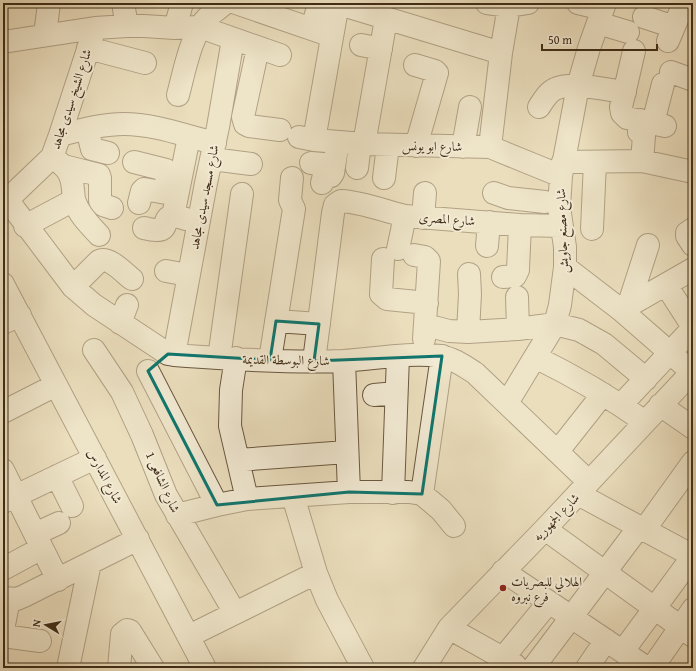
<svg xmlns="http://www.w3.org/2000/svg" width="696" height="671" font-family="'Gentium Book Plus',Amiri,serif">
<style>
.lines{fill:none;stroke-linecap:round;stroke-linejoin:round}
.minor-casing{stroke:#6a5840;stroke-width:24}
.minor{stroke:#f2ead4;stroke-width:22}
.marked{fill:none;stroke:#0f766e;stroke-width:3;stroke-linejoin:round}
.poi-dot{fill:#8f2418;stroke:#f2ead4;stroke-width:1.5}
.labels{text-anchor:middle;dominant-baseline:central;stroke-width:4;stroke-linejoin:round;paint-order:stroke}
.street-label{font-size:13px;fill:#3f2c16;stroke:#f2ead4}
.poi-label{font-size:13px;fill:#3f2c16;stroke:#f2ead4;text-anchor:start}
</style>
<rect width="100%" height="100%" fill="#ebdebd"/>
<filter id="stains"><feTurbulence type="fractalNoise" baseFrequency=".005" numOctaves="4"/><feColorMatrix values="0 0 0 0 .2 0 0 0 0 .09 0 0 0 0 .02 0 0 0 .5 -.17"/></filter>
<radialGradient id="worn" r=".72"><stop offset=".6" stop-color="#630" stop-opacity="0"/><stop offset="1" stop-color="#630" stop-opacity=".3"/></radialGradient>
<g class="lines">
<defs>
<path id="minor" d="M123,3L127,26
M236,3L332,36
M336,3L501,53
M487,3L509,6L528,3
M578,3L603,9
M644,17L674,27
M598,23L628,32
M175,28L182,3
M312,29L319,3
M45,35L49,3
M668,41L684,3
M3,42L95,28L127,26H144L175,28L200,27L280,55
M361,45L381,49
M88,48L145,63
M258,48L243,117L245,124L249,126L280,130
M634,51L621,107L622,113L627,118L665,126
M415,65L435,71L437,73L416,146
M671,72L693,80
M178,95C184,73 191,33 208,17C213,12 220,8 225,3
M539,107C543,101 548,92 555,89C572,81 607,90 625,92
M640,120L639,132L644,136L642,161
M653,123L663,84
M87,129L92,149L108,153
M60,135C81,130 102,124 124,124C155,124 185,136 215,143
M299,137L314,140L364,144L490,147L561,176
M314,140L338,3
M364,144L386,19
M463,147L470,107
M490,147L501,53L509,6
M52,157C65,166 72,172 73,190C74,194 73,198 75,202C79,215 90,225 99,235
M212,159L251,164
M134,162L166,170L168,174L164,192
M563,162L642,161L693,172
M311,163L334,165
M64,166L99,175L100,178V201L103,205L112,208
M357,168L360,144
M384,178L388,145
M322,183L324,175L331,176L333,173L338,142
M494,193L508,198L545,202
M3,194L73,287L94,305L168,354L174,355C230,359 287,363 343,361C375,359 408,352 440,356C453,358 464,366 475,373L589,482
M7,200L52,157L60,135L95,28
M139,203L142,191L144,189L177,195
M173,216L189,137
M423,218L425,193
M25,226L74,200
M144,228C176,236 158,218 173,216C177,216 182,218 186,219
M592,229L595,162
M693,229L687,233V236L693,245
M487,246L489,222
M398,249L405,216
M414,255L425,257L429,261L424,339
M383,259L381,294L387,299L427,303
M565,267L621,310L692,372
M166,271L188,275
M503,277L515,276L518,270L520,225
M3,284L205,668
M666,285L693,327
M73,287L99,261C109,256 124,273 132,279
M517,297L518,329
M628,307L648,245
M621,310L693,269
M276,321L319,324
M3,323L20,315
M120,323L127,305
M426,325L449,331L468,332L518,329L555,324L579,330L604,344L646,379
M468,332L470,294L469,274
M94,350L122,392L142,435L166,495L235,613
M174,355L206,183L218,127L233,39
M535,357C574,376 610,397 645,422
M219,358L242,194
M236,358L231,390L230,426L247,499
M270,360L294,209L290,200L292,178
M314,361L333,213L335,205L341,201C363,202 383,211 405,216L520,225L561,226
M344,361L349,492
M148,371L217,505
M374,395L396,393
M507,403L555,324L560,305L565,267V247L559,207L561,176L578,86L589,48L605,3
M621,405L693,328
M660,405L693,428
M3,412L56,385
M558,451L603,394
M238,460L347,452
M3,470L58,580
M57,476L72,506
M393,493L398,356
M422,494L442,356
M578,494L693,556
M293,496L316,573L327,600L363,668
M3,502L95,458
M177,515L217,505L247,499L349,492H409L422,494L441,510L454,526
M545,529L693,636
M644,530L693,462
M35,534L59,523
M3,569L42,548
M503,571L647,668
M3,598L17,599L24,596L138,539
M449,628L515,665
M3,630L9,599
M3,636L40,641
M189,636L316,573
M623,651L693,556
M68,668L90,563
M119,668L122,634L127,630L130,631L153,668
M424,668L449,628L545,529L693,371
M498,668L503,658L549,602
M533,668L639,527
M587,668L606,640
M652,668L693,609"/>
</defs>
<!-- minor casing -->
<use href="#minor" class="minor-casing"/>
<!-- minor -->
<use href="#minor" class="minor"/>
</g>
<!-- marked area -->
<path d="M0 0H696V671H0ZM276,321L319,324L314,361L442,356L422,494L349,492L217,505L148,371L168,354L270,360Z" fill="#ebdebd" fill-opacity=".55" fill-rule="evenodd"/>
<path class="marked" d="M276,321L319,324L314,361L442,356L422,494L349,492L217,505L148,371L168,354L270,360Z"/>
<!-- markers -->
<circle class="poi-dot" cx="503" cy="588" r="4"/>
<g class="labels">
<!-- street labels -->
<g class="street-label">
<text transform="translate(71 99) rotate(-72)">شارع الشيخ سيدى مجاهد</text>
<text transform="translate(432 146) rotate(1)">شارع ابو يونس</text>
<text transform="translate(204 197) rotate(-79)">شارع مسجد سيدى مجاهد</text>
<text transform="translate(447 219) rotate(4)">شارع المصرى</text>
<text transform="translate(562 231) rotate(-92)">شارع مصنع جاويش</text>
<text transform="translate(286 360) rotate(1)">شارع البوسطة القديمة</text>
<text transform="translate(105 476) rotate(62)">شارع المدارس</text>
<text transform="translate(163 482) rotate(66)">شارع الشافعى 1</text>
<text transform="translate(556 517) rotate(-46)">شارع الجمهوريه</text>
</g>
<!-- poi labels -->
<g class="poi-label">
<text x="511" y="581">الهلالي للبصريات<tspan x="511" dy="15">فرع نبروه</tspan></text>
</g>
</g>
<!-- margin -->
<rect width="696" height="671" fill="none" stroke="#ebdebd" stroke-width="16"/>
<rect x="4" y="4" width="688" height="663" fill="none" stroke="#3f2c16" stroke-width="2"/>
<rect x="8" y="8" width="680" height="655" fill="none" stroke="#3f2c16"/>
<!-- north arrow -->
<g transform="translate(46 625) rotate(280)" stroke="#f2ead4" stroke-width="3" paint-order="stroke">
<path d="M0-3L7 15L0 10L-7 15Z" fill="#3f2c16"/>
<text y="-6" font-size="11" font-weight="bold" text-anchor="middle" fill="#3f2c16">N</text>
</g>
<!-- scale -->
<path d="M542 44v6h115v-6" fill="none" stroke="#3f2c16" stroke-width="2"/>
<text x="548" y="44" font-size="12" fill="#3f2c16" stroke="#f2ead4" stroke-width="3" paint-order="stroke">50 m</text>
<rect width="100%" height="100%" filter="url(#stains)"/>
<rect width="100%" height="100%" fill="url(#worn)"/>
</svg>
